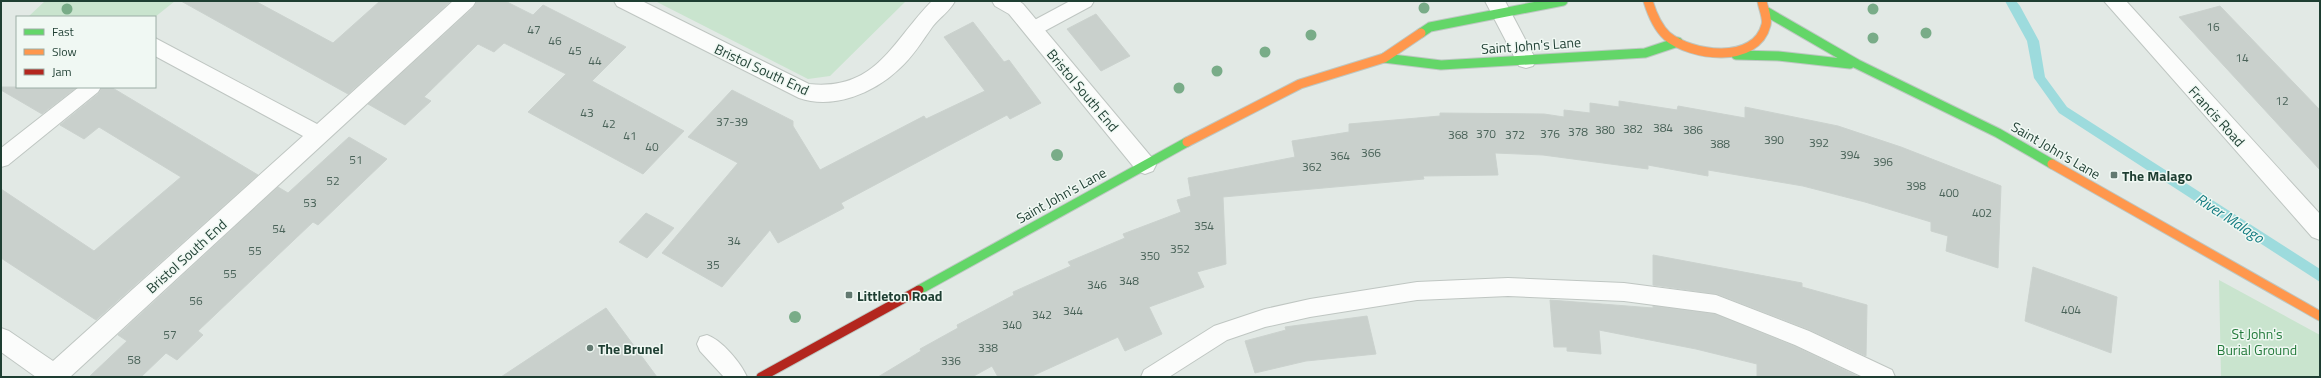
<svg xmlns="http://www.w3.org/2000/svg" width="2321" height="378" font-family="'Titillium Web',sans-serif">
<style>
.green{fill:#c9e4ce}
.lines{fill:none;stroke-linecap:round;stroke-linejoin:round}
.stream{fill:#9ddbdd;fill-rule:evenodd}
.building{fill:#c9d0cc;stroke:#cbd2ce}
.lane-casing{stroke:#bfc6c2;stroke-width:2}
.street-casing{stroke:#bfc6c2;stroke-width:2}
.fast-casing{stroke:#bdc7c2;stroke-width:11}
.slow-casing{stroke:#bdc7c2;stroke-width:11}
.jam-casing{stroke:#bdc7c2;stroke-width:11}
.lane{fill:#fbfcfb;fill-rule:evenodd}
.street{fill:#fbfcfb;fill-rule:evenodd}
.fast{stroke:#63d668;stroke-width:9}
.slow{stroke:#ff974d;stroke-width:9}
.jam{stroke:#b3261e;stroke-width:9}
.tree{fill:#79ac88}
.poi-dot{fill:#637a71;stroke:#f0f8f3;stroke-width:1.5}
.labels{text-anchor:middle;dominant-baseline:central;stroke-width:3;stroke-linejoin:round;paint-order:stroke}
.number-label{font-size:12px;fill:#4a6359}
.street-label{font-size:14px;fill:#1e3e32;stroke:#f0f8f3}
.poi-label{font-size:14px;font-weight:bold;fill:#1e3e32;stroke:#f0f8f3;text-anchor:start}
.park-label{font-size:14px;fill:#237a3b;stroke:#f0f8f3}
.water-label{font-size:15px;font-style:italic;fill:#117b81;stroke:#f0f8f3}
</style>
<rect width="100%" height="100%" fill="#e2e9e5"/>
<!-- green -->
<path class="green" d="M45,1H175L155,17H28Z
M655,1H906L830,76L808,79Z
M2219,280L2320,335V377H2221Z"/>
<g class="lines">
<!-- stream -->
<path class="stream" d="M2005,1H2016L2020,6L2039,41L2045,77L2067,107L2320,269V282L2059,113L2034,78L2027,41Z"/>
</g>
<!-- building -->
<path class="building" d="M181,1H255L333,43L380,1H451L348,94Z
M477,1H505L533,15L543,5L626,47L592,81L684,131L643,174L528,112L566,74L504,43L494,52L478,44L424,97L431,101L405,125L368,104L474,7Z
M2220,6L2320,110V170L2179,17Z
M1096,14L1130,56L1101,71L1067,29Z
M973,22L1004,62L1009,60L1041,103L1010,119L1007,115L946,147L841,203L844,208L778,243L770,230L722,287L662,253L738,163L688,137L732,90L793,121V126L820,170L924,116L926,119L985,91L944,37Z
M1,87H77L42,114L1,90Z
M102,87H111L258,175L96,320L1,258V189L94,251L181,177L99,127L84,139L60,125L99,93Z
M1619,101L1677,110L1678,106L1745,118V107L1838,126L1901,147L2001,186L1998,268L1946,251L1948,236L1931,231V222L1865,202L1803,186L1708,170V176L1648,165V169L1543,155L1495,153L1498,175L1423,176L1424,179L1223,197L1226,264L1197,272L1204,287L1149,307L1162,334L1125,351L1118,337L1030,377H998L992,366L972,377H878L921,351L920,349L958,328L957,325L1014,295L1013,292L1071,266L1068,262L1125,238L1123,234L1181,212L1177,200L1191,196L1188,178L1295,157L1292,141L1349,132V124L1440,116V113L1544,114L1564,117V110L1590,113V103L1619,107Z
M349,137L387,159L318,225L313,222L198,331L203,335L177,360L166,353L141,377H89L127,341L118,335L278,187L288,193Z
M646,213L674,228L647,258L619,242Z
M1653,255L1802,283V287L1867,305L1866,356L1810,330L1717,294L1653,285Z
M2033,267L2117,297L2111,353L2025,321Z
M1550,300L1653,308V306L1715,314L1794,346L1859,377H1757V364L1696,349L1599,330L1601,354L1567,351V347H1554Z
M606,308L657,377H501L575,328Z
M1367,316L1376,354L1306,361L1255,373L1245,341L1286,330L1285,327Z"/>
<g class="lines">
<defs>
<path id="lane" d="M1070,1H1094L1091,6L1039,34L1033,36L1027,34L1024,29L1027,24Z
M79,87H101L98,92L8,165L1,167V148Z
M1508,278L1624,283L1716,295L1809,331L1892,370L1895,377H1863L1795,345L1715,313L1624,301L1508,296L1417,300L1310,317L1265,327L1227,340L1169,377H1141L1144,370L1214,326L1265,309L1310,299L1417,282Z
M707,335C722,340 741,363 747,377H724L700,351L697,344L700,337Z"/>
<path id="street" d="M453,1H476L473,6L70,377H36L1,352V328L9,331L53,361L303,136L155,56V38L317,124Z
M614,1H642L809,84C877,91 892,41 932,1H955C950,11 940,17 933,26C922,41 913,57 899,69C874,93 833,110 799,98L617,6Z
M992,1H1019L1023,4L1153,159L1156,165L1153,171L1145,174L1137,171L1009,14L995,6Z
M1485,1H1505L1536,60L1533,66L1526,68L1519,66Z
M2104,1H2126L2320,214V240L2312,237Z"/>
<path id="fast" d="M1767,12L1857,64L1998,133L2052,164
M1421,33L1430,27L1563,1
M1736,55L1778,56L1850,64
M1384,58L1441,65L1645,53L1678,42
M919,290L1187,142"/>
<path id="slow" d="M1648,1C1652,14 1657,27 1667,36C1691,56 1756,65 1766,25C1768,18 1763,8 1762,1
M1187,142L1300,84L1384,58L1421,33
M2052,164L2320,316"/>
<path id="jam" d="M761,377L919,290"/>
</defs>
<!-- lane casing -->
<use href="#lane" class="lane-casing"/>
<!-- street casing -->
<use href="#street" class="street-casing"/>
<!-- fast casing -->
<use href="#fast" class="fast-casing"/>
<!-- slow casing -->
<use href="#slow" class="slow-casing"/>
<!-- jam casing -->
<use href="#jam" class="jam-casing"/>
<!-- lane -->
<use href="#lane" class="lane"/>
<!-- street -->
<use href="#street" class="street"/>
<!-- fast -->
<use href="#fast" class="fast"/>
<!-- slow -->
<use href="#slow" class="slow"/>
<!-- jam -->
<use href="#jam" class="jam"/>
</g>
<!-- trees -->
<g class="tree">
<circle cx="1424" cy="8" r="5.5"/>
<circle cx="67" cy="9" r="5.5"/>
<circle cx="1873" cy="9" r="5.5"/>
<circle cx="1926" cy="33" r="5.5"/>
<circle cx="1311" cy="35" r="5.5"/>
<circle cx="1873" cy="38" r="5.5"/>
<circle cx="1265" cy="52" r="5.5"/>
<circle cx="1217" cy="71" r="5.5"/>
<circle cx="1179" cy="88" r="5.5"/>
<circle cx="1057" cy="155" r="6"/>
<circle cx="795" cy="317" r="6"/>
</g>
<!-- markers -->
<g class="poi-dot">
<rect x="2110" y="171" width="8" height="8" rx="2"/>
<rect x="845" y="291" width="8" height="8" rx="2"/>
<circle cx="590" cy="348" r="4"/>
</g>
<g class="labels">
<!-- number labels -->
<g class="number-label">
<text x="2213" y="26">16</text>
<text x="534" y="29">47</text>
<text x="555" y="40">46</text>
<text x="575" y="50">45</text>
<text x="2242" y="57">14</text>
<text x="595" y="60">44</text>
<text x="2282" y="100">12</text>
<text x="587" y="112">43</text>
<text x="732" y="121">37-39</text>
<text x="609" y="123">42</text>
<text x="1663" y="127">384</text>
<text x="1633" y="128">382</text>
<text x="1605" y="129">380</text>
<text x="1693" y="129">386</text>
<text x="1578" y="131">378</text>
<text x="1486" y="133">370</text>
<text x="1550" y="133">376</text>
<text x="1458" y="134">368</text>
<text x="1515" y="134">372</text>
<text x="630" y="135">41</text>
<text x="1774" y="139">390</text>
<text x="1819" y="142">392</text>
<text x="1720" y="143">388</text>
<text x="652" y="146">40</text>
<text x="1371" y="152">366</text>
<text x="1850" y="154">394</text>
<text x="1340" y="155">364</text>
<text x="356" y="159">51</text>
<text x="1883" y="161">396</text>
<text x="1312" y="166">362</text>
<text x="333" y="180">52</text>
<text x="1916" y="185">398</text>
<text x="1949" y="192">400</text>
<text x="310" y="202">53</text>
<text x="1982" y="212">402</text>
<text x="1204" y="225">354</text>
<text x="279" y="228">54</text>
<text x="734" y="240">34</text>
<text x="1180" y="248">352</text>
<text x="255" y="250">55</text>
<text x="1150" y="255">350</text>
<text x="713" y="264">35</text>
<text x="230" y="273">55</text>
<text x="1129" y="280">348</text>
<text x="1097" y="284">346</text>
<text x="196" y="300">56</text>
<text x="2071" y="309">404</text>
<text x="1073" y="310">344</text>
<text x="1042" y="314">342</text>
<text x="1012" y="324">340</text>
<text x="170" y="334">57</text>
<text x="988" y="347">338</text>
<text x="134" y="359">58</text>
<text x="951" y="360">336</text>
</g>
<!-- street labels -->
<g class="street-label">
<text transform="translate(1531 45) rotate(-4)">Saint John's Lane</text>
<text transform="translate(762 69) rotate(25)">Bristol South End</text>
<text transform="translate(1083 90) rotate(50)">Bristol South End</text>
<text transform="translate(2217 116) rotate(48)">Francis Road</text>
<text transform="translate(2056 150) rotate(30)">Saint John's Lane</text>
<text transform="translate(1061 195) rotate(-29)">Saint John's Lane</text>
<text transform="translate(186 256) rotate(-42)">Bristol South End</text>
</g>
<!-- poi labels -->
<g class="poi-label">
<text x="2122" y="175">The Malago</text>
<text x="857" y="295">Littleton Road</text>
<text x="598" y="348">The Brunel</text>
</g>
<!-- park labels -->
<g class="park-label">
<text x="2257" y="333">St John's<tspan x="2257" dy="16">Burial Ground</tspan></text>
</g>
<!-- water labels -->
<g class="water-label">
<text transform="translate(2230 218) rotate(33)">River Malago</text>
</g>
</g>
<!-- border -->
<rect width="2321" height="378" fill="none" stroke="#1e3e32" stroke-width="4"/>
<!-- legend -->
<rect x="16" y="16" width="140" height="72" fill="#f0f8f3" stroke="#9caea6"/>
<rect x="24" y="29" width="20" height="6" fill="#63d668" stroke="#9caea6"/>
<text x="52" y="36" font-size="12" fill="#1e3e32">Fast</text>
<rect x="24" y="49" width="20" height="6" fill="#ff974d" stroke="#9caea6"/>
<text x="52" y="56" font-size="12" fill="#1e3e32">Slow</text>
<rect x="24" y="69" width="20" height="6" fill="#b3261e" stroke="#9caea6"/>
<text x="52" y="76" font-size="12" fill="#1e3e32">Jam</text>
</svg>
